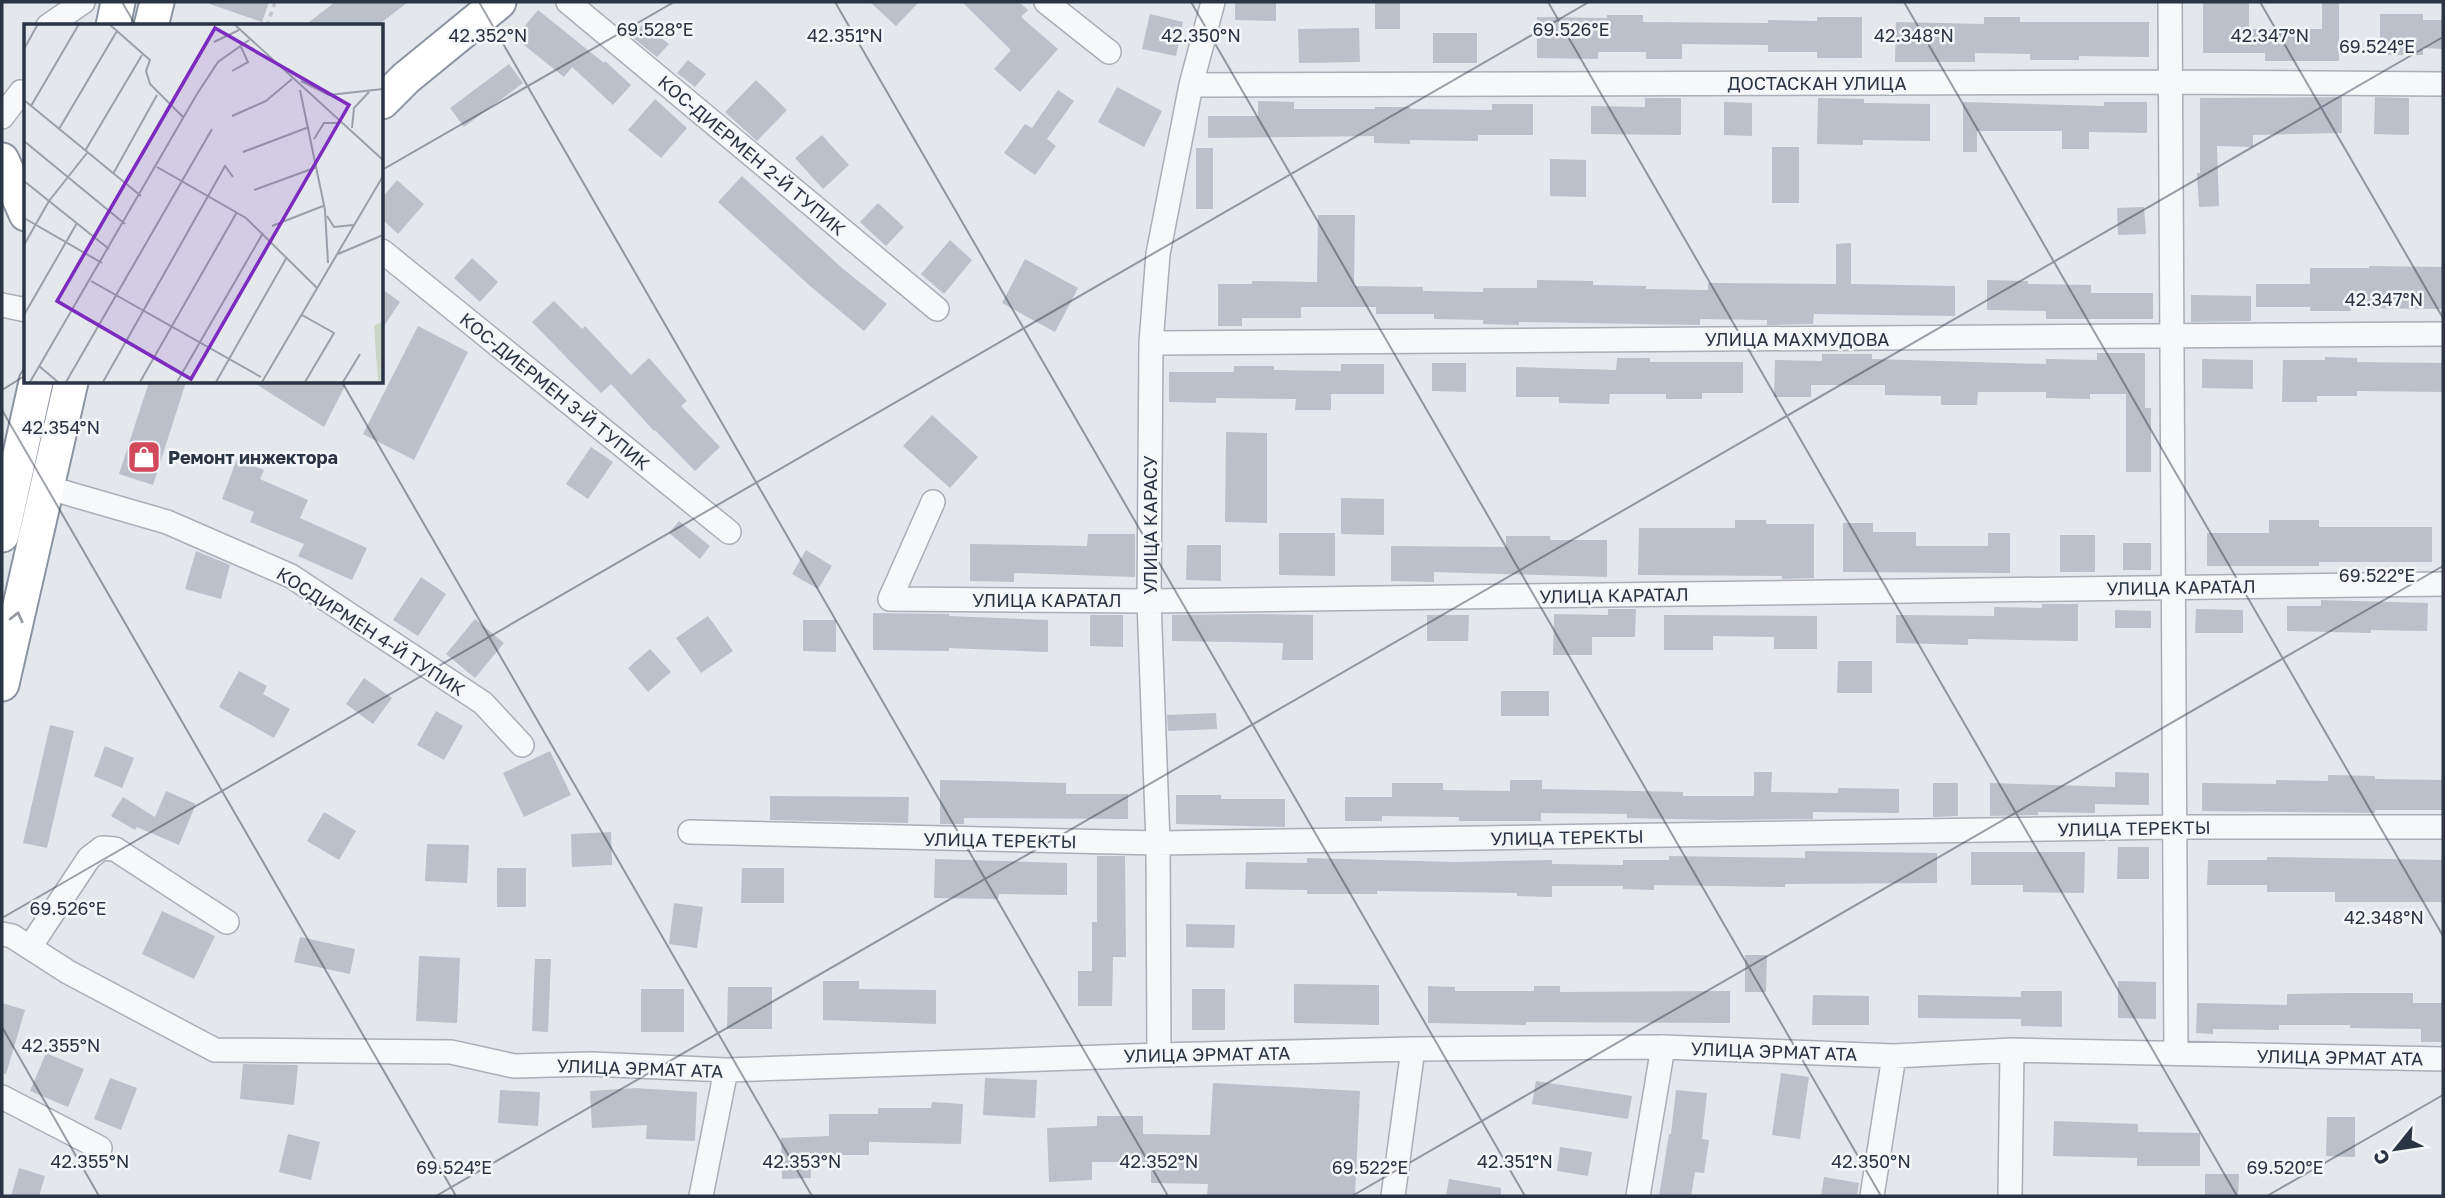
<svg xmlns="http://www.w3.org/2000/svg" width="2445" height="1198" font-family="'Golos Text',sans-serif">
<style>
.building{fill:#bbc0ca}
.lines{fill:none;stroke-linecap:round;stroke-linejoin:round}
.minor-casing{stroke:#a9aeb7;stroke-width:26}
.highway-casing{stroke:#8b94a3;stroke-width:37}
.path{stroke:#c2c5cb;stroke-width:3.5;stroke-dasharray:5 5;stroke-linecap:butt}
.minor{stroke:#f7f8fa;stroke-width:23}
.highway{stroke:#fff;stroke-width:33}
.oneway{stroke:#959aa2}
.ticks{fill:none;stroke:#2b3445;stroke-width:2;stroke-opacity:0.45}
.labels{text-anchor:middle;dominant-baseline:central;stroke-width:5;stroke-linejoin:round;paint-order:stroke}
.street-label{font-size:18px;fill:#2b3445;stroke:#f4f6f9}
.poi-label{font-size:18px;font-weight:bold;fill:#2b3445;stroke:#f4f6f9;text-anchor:start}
.inset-road{fill:none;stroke:#9a9fa9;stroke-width:2}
.view{fill:#7b2cbf;fill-opacity:0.15;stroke:#7b2cbf;stroke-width:3.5}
.inset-edge{fill:none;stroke:#2b3445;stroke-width:3.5}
.ticks-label{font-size:18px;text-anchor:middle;fill:#2b3445;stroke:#f4f6f9;stroke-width:5;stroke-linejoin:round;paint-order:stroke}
</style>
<rect width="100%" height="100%" fill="#e4e7ec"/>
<!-- building -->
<path class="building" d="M211,2H269L262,22L210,4Z
M335,2H408L377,26H304Z
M870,2H919L896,26Z
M962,2H1019L1028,10L1021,17L1058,49L1020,92L994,69L1011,50Z
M1235,2H1276V21L1235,20Z
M1375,2H1400V29H1375Z
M2322,2H2339V61H2265V53H2203V3H2249V29H2322Z
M538,10L604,63L605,61L631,85L613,105L572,67L564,77L515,38Z
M1150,14L1183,22L1176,56L1142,49Z
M2380,14H2423V20H2443V49L2423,48V55H2380Z
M1607,15H1643V22L1768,23V20L1817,21V17H1862V58H1817V52H1768V45L1682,44V59H1646V52H1598V59L1537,58V17L1607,18Z
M1984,17H2020V22H2149V57L2079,56V60H2030V54L1975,53V62H1895L1896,22L1984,24Z
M643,24L669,44L657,57L632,37Z
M1359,28L1360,62L1299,63L1298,29Z
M1433,33H1477V63H1433Z
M688,60L706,74L695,87L677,73Z
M509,64L523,83L464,127L450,108Z
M756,80L787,110L757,141L725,112Z
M1117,87L1162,111L1144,147L1098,122Z
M1058,90L1074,101L1047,139L1056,146L1035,175L1004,153L1025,124L1032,128Z
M2342,97V133L2253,135V147L2217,146L2219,206L2199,207L2197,173H2200V98Z
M2375,97L2409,98V135L2374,134Z
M1645,98H1681V135L1591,134V106L1645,107Z
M1818,98L1864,99V103L1930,104V141L1863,140V145L1817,144Z
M655,99L687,128L661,158L628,130Z
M1258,101L1294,102V109H1375V107H1410V109L1492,110V104H1533V135H1478V141L1410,140V144L1374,143V136L1208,138V116H1258Z
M1724,102L1752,103V136L1724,135Z
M1963,102L2104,106V102H2147V133L2089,132V149H2062V131H1977V152H1963Z
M822,135L849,165L823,189L795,158Z
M1772,147H1799V203H1772Z
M1196,148H1213V209H1196Z
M1550,159L1586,160V197L1550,196Z
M742,176L842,268L887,304L864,331L809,285L718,202Z
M397,180L424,204L398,234L382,219V198Z
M878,203L904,227L886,246L860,222Z
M2144,207L2146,234L2118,235L2117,208Z
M1318,215H1355L1354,286L1423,287V291L1483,292V288H1537V280L1593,281V285L1646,286V289L1708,290V283L1836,284V244L1851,243V284L1955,286V316L1814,314L1813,324L1767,325V320L1700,319V325L1519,322V325L1483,324V320L1434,319V314H1376V307H1301V318H1242V326H1218V284H1252V281L1317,282Z
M950,240L972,260L944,294L921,274Z
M472,258L498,282L480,302L454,278Z
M1025,259L1078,288L1055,332L1002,303Z
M2369,266L2443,267V309L2351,308V311H2310V307H2256V284H2310V268H2369Z
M1987,280L2028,281V284L2091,285V293H2153V319H2046V311L1987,310Z
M382,289L400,302L382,329Z
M2191,295L2251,296V321L2191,322Z
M554,301L582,329L585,326L631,375L649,358L687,401L681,406L720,447L695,471L655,430L654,431L611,384L601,393L532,322Z
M418,326L468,352L414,460L363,434Z
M2097,353H2145V408H2151V472H2126V394H2090V399L2046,398V392H1978L1977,405H1941V396L1885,395V385H1811V397H1774L1775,360L1822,361V354H1872V359L2046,364V359L2097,360Z
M2325,357L2357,358V362L2443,363V392L2357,391V396H2317V402H2282L2283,360H2325Z
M1617,358H1650V362H1743V393H1702V399H1666V394H1610L1609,404L1559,403V397H1516V367L1616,370Z
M2202,359L2253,360V389L2202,388Z
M1432,363H1466V392L1432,391Z
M1341,364H1384V394H1331V410H1295L1296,399L1216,398V403L1169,402V372H1234V366H1274V370L1341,371Z
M149,382H186L153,485L119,474Z
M253,382H347L324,427Z
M932,415L978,457L950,488L903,446Z
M1226,432L1267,433V523L1225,522Z
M591,447L613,462L588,499L566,484Z
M237,459L264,470L260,479L308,500L300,518L367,548L352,580L298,556L304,544L250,522L254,512L222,499Z
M1341,498L1384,499V535L1341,534Z
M1735,520H1766V524H1814V578L1782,579V576L1638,575L1639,528H1735Z
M2269,520H2319V527H2432V562H2319V566H2207V533H2269Z
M679,521L710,546L700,559L669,533Z
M1843,523H1873V532H1916V546H1988V533H2010V573L1843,572Z
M1279,533H1335V576L1279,575Z
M1088,534H1135V577L1014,573V582L970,581V544L1087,546Z
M2060,535H2095V572H2060Z
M1506,536H1550V540H1607V577L1434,572V582L1391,581V546L1506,547Z
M2123,543H2151V570H2123Z
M1187,545H1221V581L1186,580Z
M806,550L832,566L818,589L792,574Z
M196,551L230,565L221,599L185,589Z
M421,577L446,594L418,636L393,620Z
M2321,600L2428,603L2427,631L2371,630V633L2287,631V606H2321Z
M2042,604H2078V641L1968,639V645L1896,643V615L1994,616V607L2042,608Z
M1608,609H1636L1635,637H1592V655H1553L1554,614L1608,615Z
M2196,609L2243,610V633H2195Z
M2115,610L2151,611V628H2115Z
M873,613L949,614V616L1048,620V652L949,648V651L873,650Z
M1258,614L1313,615V660H1282L1283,643L1172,641V615Z
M1090,615H1123V647L1090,646Z
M1427,615H1469L1468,641H1427Z
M1664,615L1817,616V649H1774V637L1713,636V650H1664Z
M708,616L733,651L701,673L676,638Z
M475,619L504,643L475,678L446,654Z
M803,620H836V652L803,651Z
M650,649L671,672L648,692L628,668Z
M1838,661H1872V693H1837Z
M239,671L267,686L263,694L290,709L274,738L219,707Z
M364,678L392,698L373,724L346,704Z
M1501,691H1549V716H1501Z
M436,711L463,726L444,760L417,745Z
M1216,713L1217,729L1168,731L1167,715Z
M50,725L74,731L47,848L23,843Z
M105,746L134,758L122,788L94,776Z
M550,751L571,795L524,817L503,773Z
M1754,772H1772L1771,792L1838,793V788L1899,789V813L1813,812V819L1718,820L1627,818V814L1541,813V821H1459V817L1382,816V821H1345V797H1392V783H1443V790L1510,791V780H1542V789L1683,792V796H1754Z
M2115,772L2149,773V805L2095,804V813L2038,812V815L1990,816V783L2115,787Z
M2328,775L2375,776V779L2443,780V810H2375V813L2202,811V783L2276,784V780L2328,781Z
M940,780L1066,783V794H1128V819L964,818V824H940Z
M1933,783H1958V816L1933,817Z
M166,791L196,804L179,845L137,827L135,830L111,816L123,797L155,817Z
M1176,795H1221V799H1285V827L1176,824Z
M770,796L909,797L908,823L770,820Z
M324,812L356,831L339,860L307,841Z
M611,832L612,865L572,867L571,834Z
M427,844L469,845L467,883L425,881Z
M2118,847H2149V879H2117Z
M1805,851L1937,853V883L1785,884V887L1654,885V890L1623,889V886H1552V897L1517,896V893L1454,892L1377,891V894H1307V890L1245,889L1246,862L1307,863V858L1454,862L1552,860V864L1623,865V860H1669V856L1805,858Z
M1971,852H2085L2084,893L2023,892V885H1971Z
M1097,856H1125L1126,957H1113L1112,1006H1078V971H1092V922H1097Z
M2267,857L2443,860V902H2335V892H2267V885H2207L2208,860H2267Z
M935,859L1067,863V895L999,894L998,899L934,898Z
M497,868H526V907H497Z
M742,868H784V903H741Z
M674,903L703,907L697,948L669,944Z
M162,911L215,936L194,979L142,954Z
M1186,924L1235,925L1234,948L1186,947Z
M300,937L355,949L350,974L294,962Z
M1745,955H1767L1766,992H1745Z
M419,956L460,958L457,1023L416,1021Z
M535,959H551L548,1032L532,1031Z
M823,981H859V989L936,990V1024L823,1020Z
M2118,981L2156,982V1019L2118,1018Z
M1294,984L1379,985V1025L1294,1023Z
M1428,986L1455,987V991H1534V986H1560V992L1730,991V1023L1526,1022V1025L1428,1023Z
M728,987H772V1029H727Z
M641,989H684V1032H641Z
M1192,989H1225V1030H1192Z
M2021,991H2062V1027L2021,1026V1019L1918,1018V995L2021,997Z
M2350,993H2413V1003H2443V1042H2421V1029L2350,1028V1025H2279V1030L2213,1029V1034L2196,1033L2197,1003L2287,1005V994Z
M1813,995L1869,996V1025H1812Z
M2,1003L25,1010L6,1074L2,1073Z
M46,1053L84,1069L68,1107L30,1091Z
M243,1064L298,1065L294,1105L240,1099Z
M1781,1073L1809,1077L1800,1139L1772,1135Z
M110,1078L137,1088L121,1130L94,1119Z
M985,1078L1037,1080L1035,1118L983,1115Z
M1536,1081L1632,1096L1628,1119L1532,1104Z
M1213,1083L1360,1091L1355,1196H1207L1208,1184L1151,1183V1162H1092V1180L1049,1182L1047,1128L1097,1126V1116H1143V1134L1210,1135Z
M635,1088L697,1092L695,1141L646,1139L647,1125L592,1128L590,1091Z
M500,1090L540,1092L538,1126L498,1123Z
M1676,1090L1707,1093L1702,1139L1709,1140L1704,1173L1695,1172L1691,1196H1659L1669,1134H1671Z
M932,1102L963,1104L961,1144L869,1142V1155H810L811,1178L782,1179L781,1138L829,1136V1114H878V1108H931Z
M2327,1117H2355V1157L2326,1156Z
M2054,1121L2138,1124V1132L2200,1133V1166H2137V1158L2053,1156Z
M288,1134L320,1142L311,1180L279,1172Z
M1560,1147L1592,1152L1588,1176L1557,1171Z
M19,1168L45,1176L39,1196H11Z
M2205,1174H2239L2238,1196H2205Z
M1824,1177L1859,1183L1857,1196H1821Z
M1449,1179L1501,1188V1196H1446Z"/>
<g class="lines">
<defs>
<path id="minor" d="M568,2L937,309
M1046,2L1109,52
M2170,2L2176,1053
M48,26L83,2
M1191,85L2171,82L2443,84
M2,117L21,92
M382,251L729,532
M2,305L26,310
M1151,343L2443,334
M46,487L167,522L291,576L483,703L522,745
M933,502L890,599L1149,601L2443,584
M690,832L1158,843L2175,827H2443
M2,934L12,936L68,972L215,1050L451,1052L514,1066L592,1064L726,1070L1159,1055L1413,1049L1663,1047L1894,1056L2012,1050L2443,1059
M30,947L89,858L102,848L115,849L227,922
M1159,1055L1158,843L1149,601L1151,343L1158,254L1191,85L1213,2
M2,1097L100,1148
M701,1196L726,1070
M1393,1196L1413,1049
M1638,1196L1663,1047
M1872,1196L1894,1056
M2010,1196L2012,1050"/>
<path id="highway" d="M113,26L118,2
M151,26L157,2
M382,102L406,78L499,2
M2,160L26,214
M2,535L36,382
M2,684L71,382"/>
</defs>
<!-- minor casing -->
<use href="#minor" class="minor-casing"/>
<!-- highway casing -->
<use href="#highway" class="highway-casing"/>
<!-- path -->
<path class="path" d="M267,26L275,2"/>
<!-- minor -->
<use href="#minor" class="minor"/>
<!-- highway -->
<use href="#highway" class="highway"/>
</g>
<!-- one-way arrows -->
<defs><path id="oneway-chevron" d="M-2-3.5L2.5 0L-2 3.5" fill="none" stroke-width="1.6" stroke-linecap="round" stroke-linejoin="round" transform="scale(1.75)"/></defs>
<use class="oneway" href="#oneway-chevron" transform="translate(17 617) rotate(-77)"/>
<!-- ticks -->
<path class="ticks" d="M122,2L136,26M479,2L1168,1196M835,2L1525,1196M1191,2L1881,1196M1548,2L2237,1196M1904,2L2443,936M2260,2L2443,318M382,170L674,2M342,382L812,1196M2,390L26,375M2,410L456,1196M2,918L1589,2M2,1027L99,1196M436,1196L2443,37M1352,1196L2443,566M2267,1196L2443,1095"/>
<!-- icons -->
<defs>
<symbol id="shop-square" viewBox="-11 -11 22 22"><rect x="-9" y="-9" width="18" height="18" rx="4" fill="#d1495b" stroke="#f4f6f9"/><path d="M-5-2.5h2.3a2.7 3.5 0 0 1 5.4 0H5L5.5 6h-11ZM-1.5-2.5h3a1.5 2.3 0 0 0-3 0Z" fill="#fff"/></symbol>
</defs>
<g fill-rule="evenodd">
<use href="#shop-square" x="125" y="438" width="38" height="38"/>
</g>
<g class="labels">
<!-- street labels -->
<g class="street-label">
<text x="1817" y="83">ДОСТАСКАН УЛИЦА</text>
<text transform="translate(752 155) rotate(40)">КОС-ДИЕРМЕН 2-Й ТУПИК</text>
<text x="1797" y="339">УЛИЦА МАХМУДОВА</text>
<text transform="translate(555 391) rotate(39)">КОС-ДИЕРМЕН 3-Й ТУПИК</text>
<text transform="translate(1150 525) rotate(-90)">УЛИЦА КАРАСУ</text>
<text transform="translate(2181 587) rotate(-1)">УЛИЦА КАРАТАЛ</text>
<text transform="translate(1614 595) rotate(-1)">УЛИЦА КАРАТАЛ</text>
<text x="1047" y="600">УЛИЦА КАРАТАЛ</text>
<text transform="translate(371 631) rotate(33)">КОСДИРМЕН 4-Й ТУПИК</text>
<text transform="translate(2134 828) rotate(-1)">УЛИЦА ТЕРЕКТЫ</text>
<text transform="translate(1567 837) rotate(-1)">УЛИЦА ТЕРЕКТЫ</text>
<text transform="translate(1000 840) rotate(1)">УЛИЦА ТЕРЕКТЫ</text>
<text transform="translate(1774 1051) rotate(2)">УЛИЦА ЭРМАТ АТА</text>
<text transform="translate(1207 1054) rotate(-1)">УЛИЦА ЭРМАТ АТА</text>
<text transform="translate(2340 1057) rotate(1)">УЛИЦА ЭРМАТ АТА</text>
<text transform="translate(640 1068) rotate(2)">УЛИЦА ЭРМАТ АТА</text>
</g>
<!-- poi labels -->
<g class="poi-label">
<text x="168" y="457">Ремонт инжектора</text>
</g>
</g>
<!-- overview -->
<g transform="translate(24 24)">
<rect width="359" height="359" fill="#e4e7ec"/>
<path d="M359,297V358H354L350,302Z" fill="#c9d6c5"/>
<path class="inset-road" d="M85,0L126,36L122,47L126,60L159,93M210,0L359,136M190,18L215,6M0,25L14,0M208,47L224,38L217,23M277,57L305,71L359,65M276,66L301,186L304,239M0,76L117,172M7,82L55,0M208,92L242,77L268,55M328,104L330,84L345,68M35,105L93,7M290,115L300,99H315M0,117L101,200M61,127L118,31M219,128L285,103M133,143L222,194L293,264M89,150L133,71M0,157L85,225M230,166L293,143M303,192L310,203L329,201M0,194L78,239M248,202L299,182M0,221L25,177L63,129M314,230L359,211M67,257L237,353M0,291L53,199M278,291L310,309L281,358M15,342L34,358M6,358L173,70L194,38L225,16M42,358L188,105M79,358L201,142L209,153M116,358L213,188M153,358L239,209M192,358L263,233M238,358L359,152M319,358L336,330"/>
<path class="view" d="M191,4L325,81L167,355L33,277Z"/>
<rect width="359" height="359" class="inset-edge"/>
</g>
<g class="ticks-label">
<text x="655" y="36">69.528°E</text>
<text x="1571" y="36">69.526°E</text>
<text x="845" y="42">42.351°N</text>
<text x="1201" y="42">42.350°N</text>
<text x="488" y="42">42.352°N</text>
<text x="1914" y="42">42.348°N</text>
<text x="2270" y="42">42.347°N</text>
<text x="2377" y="53">69.524°E</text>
<text x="2384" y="306">42.347°N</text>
<text x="61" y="434">42.354°N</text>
<text x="2377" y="582">69.522°E</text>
<text x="68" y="915">69.526°E</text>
<text x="2384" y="924">42.348°N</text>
<text x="61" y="1052">42.355°N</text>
<text x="90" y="1168">42.355°N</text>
<text x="802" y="1168">42.353°N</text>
<text x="1159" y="1168">42.352°N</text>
<text x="1515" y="1168">42.351°N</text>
<text x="1871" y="1168">42.350°N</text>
<text x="454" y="1174">69.524°E</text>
<text x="1370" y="1174">69.522°E</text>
<text x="2285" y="1174">69.520°E</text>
</g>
<!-- border -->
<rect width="2445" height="1198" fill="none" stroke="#2b3445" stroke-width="7"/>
<!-- north arrow -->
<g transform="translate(2396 1149) rotate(240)" stroke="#f4f6f9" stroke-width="5" paint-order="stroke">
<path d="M0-5L12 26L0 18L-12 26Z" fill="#2b3445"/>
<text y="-10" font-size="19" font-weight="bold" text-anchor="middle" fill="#2b3445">С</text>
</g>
</svg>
